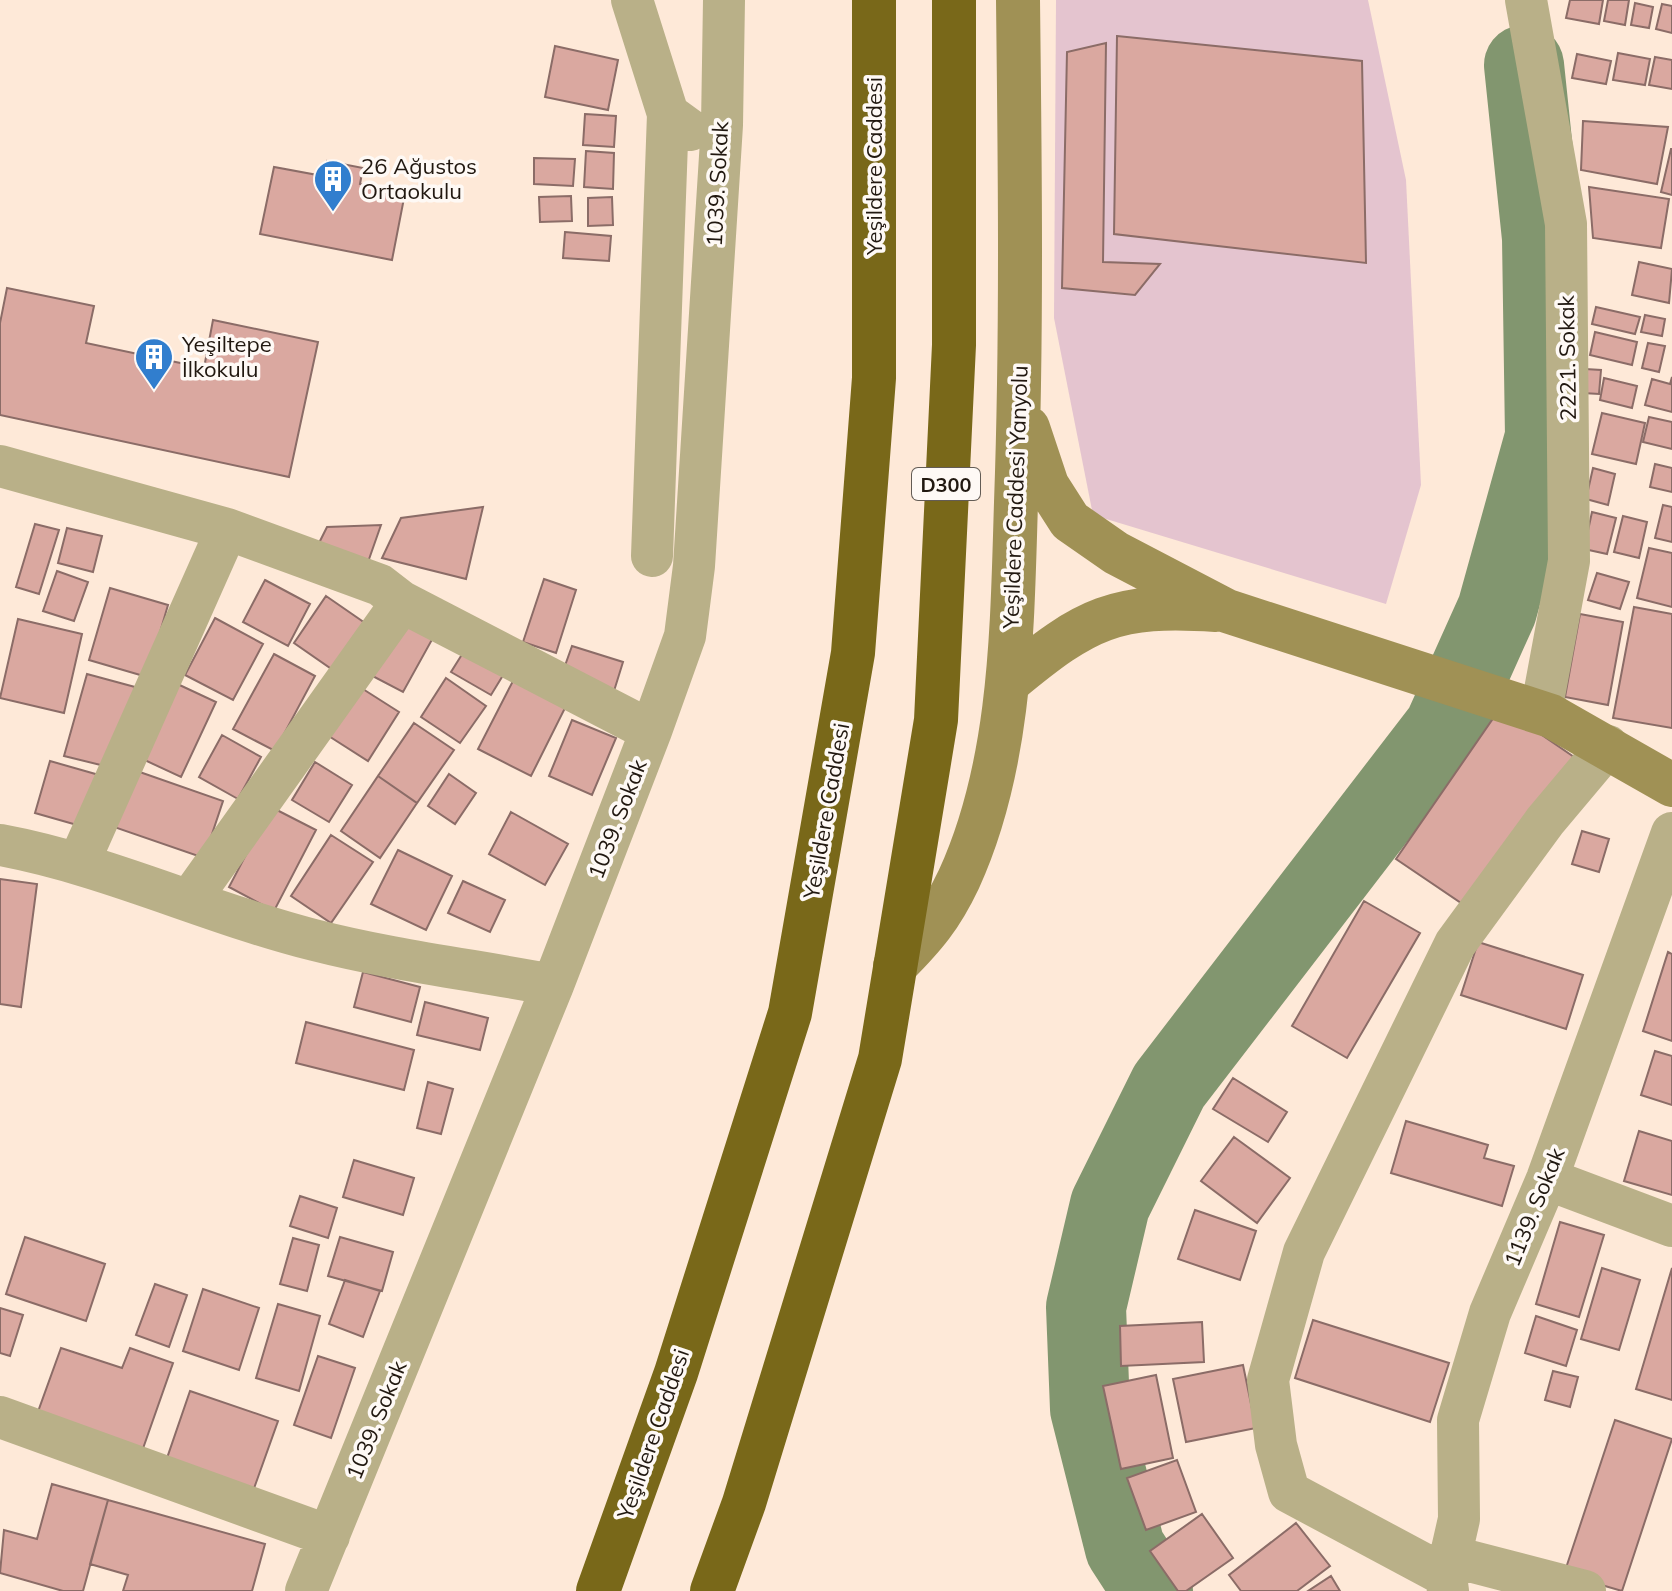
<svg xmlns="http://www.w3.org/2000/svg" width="1672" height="1591" font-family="Mulish,sans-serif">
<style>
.green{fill:#e4c4cf}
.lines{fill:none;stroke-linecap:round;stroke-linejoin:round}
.river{stroke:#82966f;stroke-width:80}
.building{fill:#daa8a0;stroke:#8b6c67;stroke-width:2}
.street{stroke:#b9b088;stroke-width:42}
.secondary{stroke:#a09155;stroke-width:44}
.highway{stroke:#796819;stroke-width:44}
.labels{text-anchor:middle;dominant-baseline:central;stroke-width:7;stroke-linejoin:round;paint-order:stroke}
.shield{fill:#fef9f5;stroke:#635c55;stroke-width:2}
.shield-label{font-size:20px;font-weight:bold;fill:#211810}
.poi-label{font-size:22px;fill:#211810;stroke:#fef9f5;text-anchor:start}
.street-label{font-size:22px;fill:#211810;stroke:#fef9f5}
</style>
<rect width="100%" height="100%" fill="#fee9d8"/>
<!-- green -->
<path class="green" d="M1056,0H1368L1406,180L1421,485L1386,604L1093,515L1054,318Z"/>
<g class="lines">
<!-- river -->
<path class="river" d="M1153,1591L1125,1548L1090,1409L1086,1307L1110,1205L1169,1086L1444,728L1497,610L1545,437L1542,238L1524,65"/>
</g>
<!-- building -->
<path class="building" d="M1570,0H1603L1599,24L1566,18Z
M1608,0H1629L1625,25L1604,21Z
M1635,3L1653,7L1649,28L1631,25Z
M1662,4L1672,6V33L1656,29Z
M1117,36L1362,61L1366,263L1114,234Z
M1106,43L1103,262L1160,264L1135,295L1062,288L1067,52Z
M555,46L618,60L608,110L545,97Z
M1618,53L1650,59L1645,85L1613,80Z
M1577,54L1611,61L1606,84L1572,78Z
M1655,57L1672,60V89L1649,85Z
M585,114L616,116L614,147L583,145Z
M1583,121L1668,127L1657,184L1581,170Z
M1671,149H1672V195L1661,192Z
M586,151L614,153L613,189L584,187Z
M534,158L575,159L573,186L534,184Z
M327,161L363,168L360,184L405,193L392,260L260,234L274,167L323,176Z
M1589,187L1669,199L1661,248L1593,238Z
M571,196L572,221L540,222L539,197Z
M612,197L613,225L588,226V198Z
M565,232L611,236L609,261L563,258Z
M1639,262L1672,269L1669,303L1632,295Z
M7,288L94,306L86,343L204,368L213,320L318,342L289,477L0,415V323Z
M1596,307L1640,317L1635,334L1592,324Z
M1645,315L1665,319L1662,336L1641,332Z
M1595,332L1637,342L1632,365L1590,355Z
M1648,343L1665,346L1659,372L1642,368Z
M1585,369L1601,370L1599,394L1583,393Z
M1672,377V412L1645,405L1652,379L1670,384Z
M1604,378L1637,386L1632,408L1600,400Z
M1602,413L1645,423L1636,464L1592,454Z
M1649,417L1672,422V449L1643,442Z
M1655,464L1672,468V492L1650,487Z
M1593,468L1615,474L1608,505L1586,499Z
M1663,505L1672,507V542L1655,538Z
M483,507L466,579L382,558L401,518Z
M1592,512L1616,518L1607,554L1584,549Z
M1623,516L1647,522L1639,558L1614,552Z
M35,524L59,530L39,594L16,587Z
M381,525L368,562L318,545L327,527Z
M67,528L102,536L93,572L58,563Z
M1649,548L1672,553V607L1637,598Z
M57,571L88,582L74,621L43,611Z
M1597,573L1629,582L1620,609L1588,600Z
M544,579L576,590L556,653L523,642Z
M265,580L310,604L288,646L243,622Z
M110,588L168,605L147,677L89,660Z
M326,596L365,623L333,670L294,643Z
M1634,607L1672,614V728L1613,718Z
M394,614L434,636L403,692L363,671Z
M1580,614L1623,622L1608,705L1565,697Z
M215,618L263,644L233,700L185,675Z
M18,619L82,634L64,713L0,698Z
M572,646L623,662L614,691L562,674Z
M466,648L505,672L491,695L451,672Z
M274,654L315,676L275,751L233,729Z
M87,674L135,687L113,768L64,756Z
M446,678L486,706L460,743L421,717Z
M514,679L566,706L531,776L478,749Z
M171,681L216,702L181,777L136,756Z
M355,684L399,712L368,761L324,733Z
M1501,707L1574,757L1470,909L1396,859Z
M572,720L616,738L592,795L549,776Z
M414,723L454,750L417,803L378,776Z
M222,735L261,757L238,799L199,777Z
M50,761L99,775L84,827L35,813Z
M315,762L352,785L329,822L292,800Z
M134,770L223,801L204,858L114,827Z
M449,774L476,793L455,824L428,806Z
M378,776L417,803L380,858L341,831Z
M271,807L316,830L274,911L229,887Z
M511,812L568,844L545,885L489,854Z
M1582,831L1609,839L1599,872L1572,864Z
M331,835L373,862L331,923L291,896Z
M398,850L452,876L426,930L371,904Z
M0,879L37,884L21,1007L0,1004Z
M463,881L505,900L490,932L448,913Z
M1364,901L1420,933L1347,1058L1292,1026Z
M1478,942L1583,975L1566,1029L1461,995Z
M1668,952L1672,954V1041L1643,1031Z
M363,972L420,987L411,1022L354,1007Z
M425,1002L488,1018L480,1050L417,1035Z
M306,1022L414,1050L404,1090L296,1063Z
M1655,1051L1672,1056V1105L1641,1095Z
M1233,1078L1287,1112L1268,1142L1213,1109Z
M428,1082L453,1089L441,1134L417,1128Z
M1406,1121L1488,1145L1484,1158L1514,1166L1502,1206L1391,1173Z
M1639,1131L1672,1141V1195L1624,1181Z
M1234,1137L1290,1178L1257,1223L1201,1181Z
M354,1160L414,1178L403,1215L343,1197Z
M300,1196L337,1208L328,1238L290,1226Z
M1195,1210L1256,1231L1240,1280L1178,1259Z
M1560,1222L1604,1235L1579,1317L1536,1304Z
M25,1237L105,1264L86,1321L6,1294Z
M340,1237L393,1252L382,1291L328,1276Z
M293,1238L319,1245L307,1291L280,1284Z
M1602,1268L1640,1280L1619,1350L1581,1339Z
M1672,1268V1400L1636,1389Z
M345,1280L380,1291L363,1337L329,1324Z
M155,1284L187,1295L169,1347L136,1335Z
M203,1289L259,1308L239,1370L183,1351Z
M278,1304L320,1316L299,1391L256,1378Z
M0,1308L23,1315L10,1356L0,1353Z
M1536,1316L1577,1330L1566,1366L1525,1353Z
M1313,1320L1449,1363L1430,1422L1295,1378Z
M1202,1322L1204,1362L1121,1366L1120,1326Z
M61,1348L122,1368L130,1348L173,1363L140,1457L35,1420Z
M318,1356L355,1368L331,1438L294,1425Z
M1243,1365L1256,1428L1186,1442L1173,1379Z
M1553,1371L1578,1377L1570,1407L1545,1400Z
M1156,1375L1173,1458L1121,1469L1103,1386Z
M190,1391L278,1421L252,1494L165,1464Z
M1615,1420L1672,1439L1622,1591L1564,1574Z
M1177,1460L1196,1512L1146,1530L1127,1478Z
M52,1484L108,1500L83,1591H63L0,1573L4,1530L37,1539Z
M108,1500L265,1544L252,1591H123L128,1575L90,1564Z
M1202,1514L1233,1558L1186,1591H1178L1150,1551Z
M1296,1523L1330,1566L1297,1591H1241L1229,1575Z
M1331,1576L1340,1591H1308Z"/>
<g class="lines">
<!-- street -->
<path class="street" d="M632,0L668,114L690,130
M1526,0L1566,224L1569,561L1543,701L1551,716
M0,466L227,529L380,585L402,602L651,731
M652,556L668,114
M0,845C108,865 207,913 314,940C392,960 474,970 553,985
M79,862L227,529
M189,901L402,602
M1547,1179L1672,1226
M0,1417L329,1536
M1450,1556L1585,1591
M1446,1576L1289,1492L1276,1445L1268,1380L1304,1252L1455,944L1545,821L1608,746
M306,1591L553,985L651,731L685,636L694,566L722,125L724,0
M1448,1591L1446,1576L1459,1519L1458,1420L1490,1313L1547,1179L1672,833"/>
<!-- secondary -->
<path class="secondary" d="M1028,428L1047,485L1070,521L1116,553L1227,611L1551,716L1672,785
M1010,681C1086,618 1115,603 1216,610
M895,966C925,936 941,917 959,879C1012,763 1012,628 1016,503C1022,336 1020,168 1018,0"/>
<!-- highway -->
<path class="highway" d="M598,1591L676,1373L790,1013L853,653L874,378V0
M712,1591L744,1503L880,1059L936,720L954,345V0"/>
</g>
<!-- icons -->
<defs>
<symbol id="building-pin" viewBox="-11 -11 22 30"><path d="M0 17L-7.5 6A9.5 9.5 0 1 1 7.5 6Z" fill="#317ece" stroke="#fef9f5"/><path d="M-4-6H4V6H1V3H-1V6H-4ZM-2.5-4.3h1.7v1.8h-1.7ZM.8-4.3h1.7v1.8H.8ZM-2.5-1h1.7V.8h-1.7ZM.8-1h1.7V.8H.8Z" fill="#fff"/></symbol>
</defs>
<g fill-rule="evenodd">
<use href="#building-pin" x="311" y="157" width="44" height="60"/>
<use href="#building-pin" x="132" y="335" width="44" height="60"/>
</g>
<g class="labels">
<!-- shield labels -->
<rect class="shield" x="912" y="468" width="68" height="32" rx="6"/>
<g class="shield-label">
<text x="946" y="484">D300</text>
</g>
<!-- poi labels -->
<g class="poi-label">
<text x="361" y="166">26 Ağustos<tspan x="361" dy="25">Ortaokulu</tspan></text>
<text x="182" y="344">Yeşiltepe<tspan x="182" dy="25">İlkokulu</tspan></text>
</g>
<!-- street labels -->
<g class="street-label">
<text transform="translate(874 166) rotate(-90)">Yeşildere Caddesi</text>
<text transform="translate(717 184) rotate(-87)">1039. Sokak</text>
<text transform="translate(1567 358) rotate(-91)">2221. Sokak</text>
<text transform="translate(1015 497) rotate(-88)">Yeşildere Caddesi Yanyolu</text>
<text transform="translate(826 811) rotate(-80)">Yeşildere Caddesi</text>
<text transform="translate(617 819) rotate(-69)">1039. Sokak</text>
<text transform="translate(1534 1207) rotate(-68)">1139. Sokak</text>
<text transform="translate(376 1420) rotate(-68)">1039. Sokak</text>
<text transform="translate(653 1434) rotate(-71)">Yeşildere Caddesi</text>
</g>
</g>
</svg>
